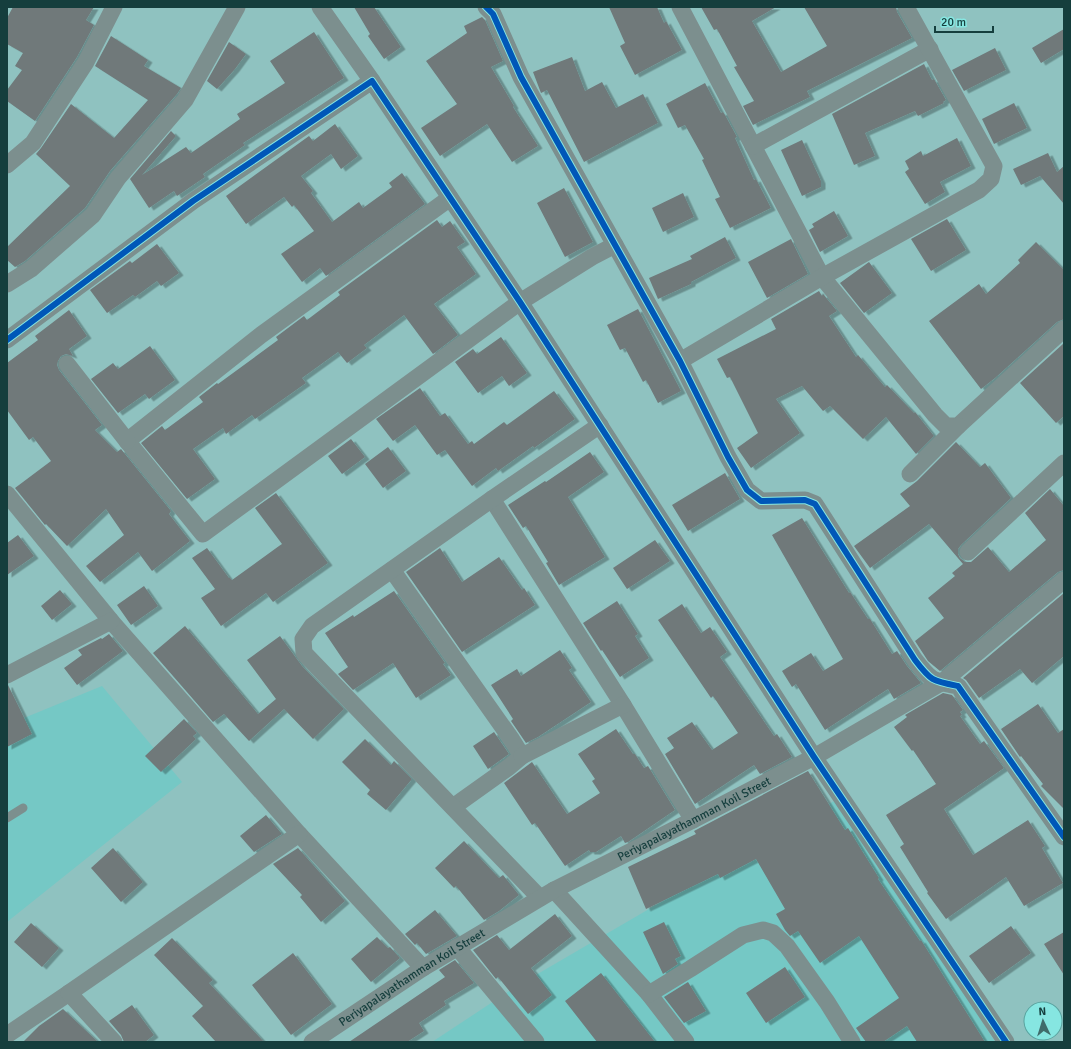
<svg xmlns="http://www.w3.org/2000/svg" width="1071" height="1049" font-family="Signika,sans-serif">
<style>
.built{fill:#75c8c5}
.building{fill:#6f797a;filter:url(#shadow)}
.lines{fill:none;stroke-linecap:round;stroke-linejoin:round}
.service{stroke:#7c8f8e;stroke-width:9}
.minor{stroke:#7c8f8e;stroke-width:17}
.cycleway-casing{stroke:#86e6e1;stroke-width:8}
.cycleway{stroke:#0057b8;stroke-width:6}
.labels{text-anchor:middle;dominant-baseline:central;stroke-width:4;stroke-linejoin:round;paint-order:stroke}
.street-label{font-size:12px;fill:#153e3d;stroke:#86e6e1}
</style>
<defs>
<filter id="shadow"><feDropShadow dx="4.5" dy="2.5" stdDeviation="0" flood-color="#0004"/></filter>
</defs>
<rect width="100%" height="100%" fill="#8fc2c0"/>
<!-- built -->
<path class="built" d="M102,686L182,782L7,922V725Z
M841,797L995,1042H432L517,986Z"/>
<!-- building -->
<path class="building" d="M13,7H94L86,20L94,25L77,57L35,121L7,101V90L22,70L15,66L23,53L7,44V18Z
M354,7H374L401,47L384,59L368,36L370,34Z
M609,7H657L664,23L666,21L682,50L635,75L620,46L625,43Z
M701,7H776L752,21L781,72L827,46L804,7H896L897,12L912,38L807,91L810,97L753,125L743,106L754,101L734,67L737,66L717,29L714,30Z
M482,17L485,20L503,61L491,67L514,106L513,107L538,146L512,162L487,124L440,156L421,128L457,104L426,61L467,33L464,26Z
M1064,29V49L1041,63L1032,48Z
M314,32L344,78L243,143L245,145L203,174L205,177L177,196L174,191L149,208L130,179L171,131L176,136L142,175L186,147L191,153L240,119L237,114L285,83L270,61Z
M111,36L148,60L144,66L181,88L177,94L110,171L85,208L25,261L15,267L7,260V247L70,186L36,154L41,148L71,104L114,138L148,100L95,66Z
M229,42L246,54L235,69L217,89L207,81Z
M995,48L1006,70L964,91L952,70Z
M572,57L585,91L602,82L616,108L643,94L658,123L584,162L547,90L541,93L533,72Z
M924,64L932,80L934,79L946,100L943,102L944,103L918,116L915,111L865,133L875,156L854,165L832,114Z
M705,83L721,113L723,112L725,115L737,137L735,138L754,180L756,179L771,208L730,228L715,199L720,197L702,160L704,159L685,125L678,128L666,104Z
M1014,103L1027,128L994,144L982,119Z
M335,124L358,156L341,169L331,154L301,176L313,191L311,193L332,222L359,202L363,208L392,187L389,183L402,173L425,204L326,276L320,268L302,282L281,254L314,231L294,205L292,207L284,197L246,224L226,196L309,136L313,141Z
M957,138L971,166L940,182L945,192L925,204L905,172L909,169L905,161L921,151L923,156Z
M802,140L821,181V187L802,196L781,150Z
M1048,153L1057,172L1064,166V204L1040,176L1021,185L1013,169Z
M564,188L593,242L565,257L537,203Z
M683,193L694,217L663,232L652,208Z
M834,211L848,236L820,252L809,230L814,227L812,224Z
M947,219L966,250L931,271L911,239Z
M437,220L442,227L450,221L465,242L457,247L476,274L434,304L458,335L433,354L404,315L364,345L367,348L347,363L338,352L302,378L306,383L255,419L252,415L226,434L223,428L193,449L215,479L187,499L141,443L162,426L165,430L203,402L199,397L217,383L218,384L278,340L276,337L304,316L307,320L340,295L338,292Z
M725,237L736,258L691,282V284L658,299L649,278L692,259L690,256Z
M791,239L808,274L767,298L748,262Z
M1036,242L1064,270V319L1057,322L995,378L981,389L929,321L979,284L986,294L1020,263L1018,260Z
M157,244L179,273L161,286L157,281L135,297L133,295L107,313L90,290L130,261L132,263Z
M869,262L892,293L864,313L840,283Z
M819,291L822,296L823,294L837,311L829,316L856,357L858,355L885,387L887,385L914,413L915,412L934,436L916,454L886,417L863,439L830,406L823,411L802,386L776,399L800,433L751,468L737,448L758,433L730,377L727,378L717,359L776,329L771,319Z
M638,309L681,391L658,403L646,380L643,382L625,348L620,350L607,325Z
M69,310L87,336L69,349L73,356L66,354L61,356L58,361L57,365L59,370L102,425L95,430L117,452L121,449L171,511L169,514L190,541L152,571L138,552L100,582L86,566L124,535L106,509L67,546L46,524L45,525L15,488L51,461L33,437L29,440L7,410V363L38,340L35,336Z
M501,337L527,373L509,386L502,376L478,393L455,362L473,349L477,354Z
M1064,343V416L1056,423L1020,383Z
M150,346L175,380L149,399L145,394L118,413L91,379L113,363L118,369Z
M420,388L440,416L445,413L468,444L472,441L474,444L504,422L507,425L554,391L575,419L534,448L533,446L498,471L496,468L472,486L445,450L437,455L415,425L393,441L376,419Z
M351,439L365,457L342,474L328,456Z
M956,442L980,467L985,463L1011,498L961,545L958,549V554L960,558L965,562H971L988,547L1009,572L1046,540L1025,513L1050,489L1064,506V570L1058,572L940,671L928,661L915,641L944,618L928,598L955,576L952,573L963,564L929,524L870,568L854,546L910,506L900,494L917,481Z
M388,447L406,471L383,488L365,464Z
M590,452L604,472L568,497L605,557L559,585L546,563L548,562L526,526L523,528L508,505L545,481L546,482Z
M725,473L740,499L688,531L672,505Z
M276,493L328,563L273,602L266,593L221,626L201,598L215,589L192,558L207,548L229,578H230L232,580L279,546L282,544L255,508Z
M802,518L849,593L850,592L868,619H870L892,654L897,651L907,666L921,683L894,699L888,689L825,730L796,684L792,687L782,671L811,653L823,671L843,659L772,535Z
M18,535L34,556L7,575V543Z
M655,540L670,561L627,589L613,568Z
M440,548L462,582L499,557L522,590L524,588L535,605L462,652L406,572Z
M144,586L158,606L131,625L117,605Z
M60,590L72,604L52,620L41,606Z
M394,591L445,663L443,664L451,675L416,698L393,663L353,690L338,674L348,667L325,633L353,615L354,617Z
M1064,593V656L1032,683L1020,669L979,698L966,680L963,678Z
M617,601L638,634L635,636L649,658L620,677L602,650L601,651L583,623Z
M682,604L701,633L710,627L727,652L720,657L774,736L777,734L792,757L760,774L754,765L695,804L665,754L674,748L667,738L692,722L712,750L738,733L713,696L711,698L658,620Z
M185,626L258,714L276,699L247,660L280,636L302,666L344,709L313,739L284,709L249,741L224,714L213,722L153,653Z
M109,634L123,651L77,685L64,668L82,655L78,650L101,638L102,639Z
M560,650L572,668L569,670L591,702L538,737L526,743L511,721L513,719L491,685L517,669L521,676Z
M7,685H8L32,734L7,747Z
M943,693L952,695L963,710L960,712L962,715L960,716L980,744L984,741L1004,768L944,809L973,855L1028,820L1045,846L1042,848L1063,883L1024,906L1006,877L946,919L927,893L928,892L900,847L904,844L886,815L936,784L913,750L912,751L894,727L907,717L905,715Z
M1038,704L1058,733L1064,729V809L1041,786L1043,784L1021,756L1020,757L1001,729Z
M184,719L197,733L193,736L196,739L161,772L145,756Z
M616,729L633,754H635L644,768L648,766L675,810L628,842L625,843L621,836L596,852H590L589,850L565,866L535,823L532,825L504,783L532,762L567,814L600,793L592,781L595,779L578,754Z
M494,732L509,754L488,769L473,746Z
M365,739L391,765L394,761L412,779L386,810L367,794L370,790L342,762Z
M808,771L845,830L848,828L864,854L879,878L878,879L920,941L921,940L985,1042H917L907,1026L883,1042H866L856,1028L899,998L859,936L820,963L798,931L790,936L785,930L776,914L785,909L756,859L720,878L718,874L646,909L628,867L696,834L694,831Z
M266,815L282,834L254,852L240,836Z
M464,841L499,878L503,875L519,895L499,911L484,920L456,886L454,888L435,868Z
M113,848L143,882L121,902L91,868Z
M298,848L345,901L321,922L300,897L302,895L273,864Z
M435,910L457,936L426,954L417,943L415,945L405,934Z
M555,914L572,936L531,968L552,995L528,1014L498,977L496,979L473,950L497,935L509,950Z
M664,922L681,956L675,959L678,964L663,974L643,932Z
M31,923L59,948L42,967L14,942Z
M1011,926L1031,953L989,983L969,956Z
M1064,932V975L1044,944Z
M377,937L388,948L390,947L400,958L371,982L351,959Z
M172,938L213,980L209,983L264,1042H216L192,1016L203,1006L154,955Z
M293,953L332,1004L291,1035L252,985Z
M455,960L474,983L444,1001L446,1005L419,1023L424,1031L407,1042H349L445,977L439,970Z
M785,967L805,997L766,1023L746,993Z
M601,973L655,1042H597L565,1001Z
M688,982L706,1011L684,1023L664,997Z
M132,1005L154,1035L145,1042H124L121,1035L109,1021Z
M63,1009L98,1042H23L39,1026Z"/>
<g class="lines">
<!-- service -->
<path class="service" d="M7,818L23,808"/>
<!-- minor -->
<g class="minor">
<path d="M320,7L372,81"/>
<path d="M486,7L493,14L521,77L680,361L728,457L747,490L761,501L805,500L815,504L915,660C931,681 932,681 958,686L1064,837"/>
<path d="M680,7L822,277L935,415L946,426H958L1064,329"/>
<path d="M753,146L930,49"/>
<path d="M7,165L33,143L86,62L114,7"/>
<path d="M450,198L261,335L127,441L203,534L520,302L592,257L615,245"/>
<path d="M7,284L31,269L93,215L118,178L185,100L237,7"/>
<path d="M7,340L193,201L372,81L520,302L814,757L1006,1042"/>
<path d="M680,361L822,277L979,190L991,179L994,166L906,7"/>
<path d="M67,364L127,441"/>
<path d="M910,474L958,426"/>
<path d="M7,494L111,621L299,834L423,968"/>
<path d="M492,499L623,705L693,820"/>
<path d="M968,552L1064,463"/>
<path d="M392,570L512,740L522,756L509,767L453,807"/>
<path d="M7,675L111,621"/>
<path d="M522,756L623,705"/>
<path d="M554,890L649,994L686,1042"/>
<path d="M540,898L304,653L303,639L312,626L492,499L600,425"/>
<path d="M457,947L536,1042"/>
<path d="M649,994L690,969L743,935L763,930L773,933L787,946L827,1002L852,1042"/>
<path d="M7,1035L69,993"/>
<path d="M114,1042L69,993L299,834"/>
<path id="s1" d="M312,1042L423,968L554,890L693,820L814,757L941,683L1064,580"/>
</g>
<defs>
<path id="cycleway" d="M486,7L493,14L521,77L680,361L728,457L747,490L761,501L805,500L815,504L915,660C931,681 932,681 958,686L1064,837
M7,340L193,201L372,81L520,302L814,757L1006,1042"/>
</defs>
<!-- cycleway casing -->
<use href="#cycleway" class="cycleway-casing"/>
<!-- cycleway -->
<use href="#cycleway" class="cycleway"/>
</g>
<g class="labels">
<!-- street labels -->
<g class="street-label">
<text stroke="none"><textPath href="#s1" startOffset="443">Periyapalayathamman Koil Street</textPath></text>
<text stroke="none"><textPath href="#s1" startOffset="119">Periyapalayathamman Koil Street</textPath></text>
</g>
</g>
<!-- border -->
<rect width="1071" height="1049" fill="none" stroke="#153e3d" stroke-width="16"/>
<!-- north arrow -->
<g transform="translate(1043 1021) rotate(356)"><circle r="19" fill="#86e6e1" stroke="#59a39f"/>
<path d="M0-3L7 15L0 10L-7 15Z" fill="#406c6b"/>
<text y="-6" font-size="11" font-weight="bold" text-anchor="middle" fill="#153e3d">N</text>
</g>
<!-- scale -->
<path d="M935 26v6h58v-6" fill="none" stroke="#153e3d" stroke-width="2"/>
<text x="941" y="26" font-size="12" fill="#153e3d" stroke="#86e6e1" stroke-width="3" paint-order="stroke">20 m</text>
</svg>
